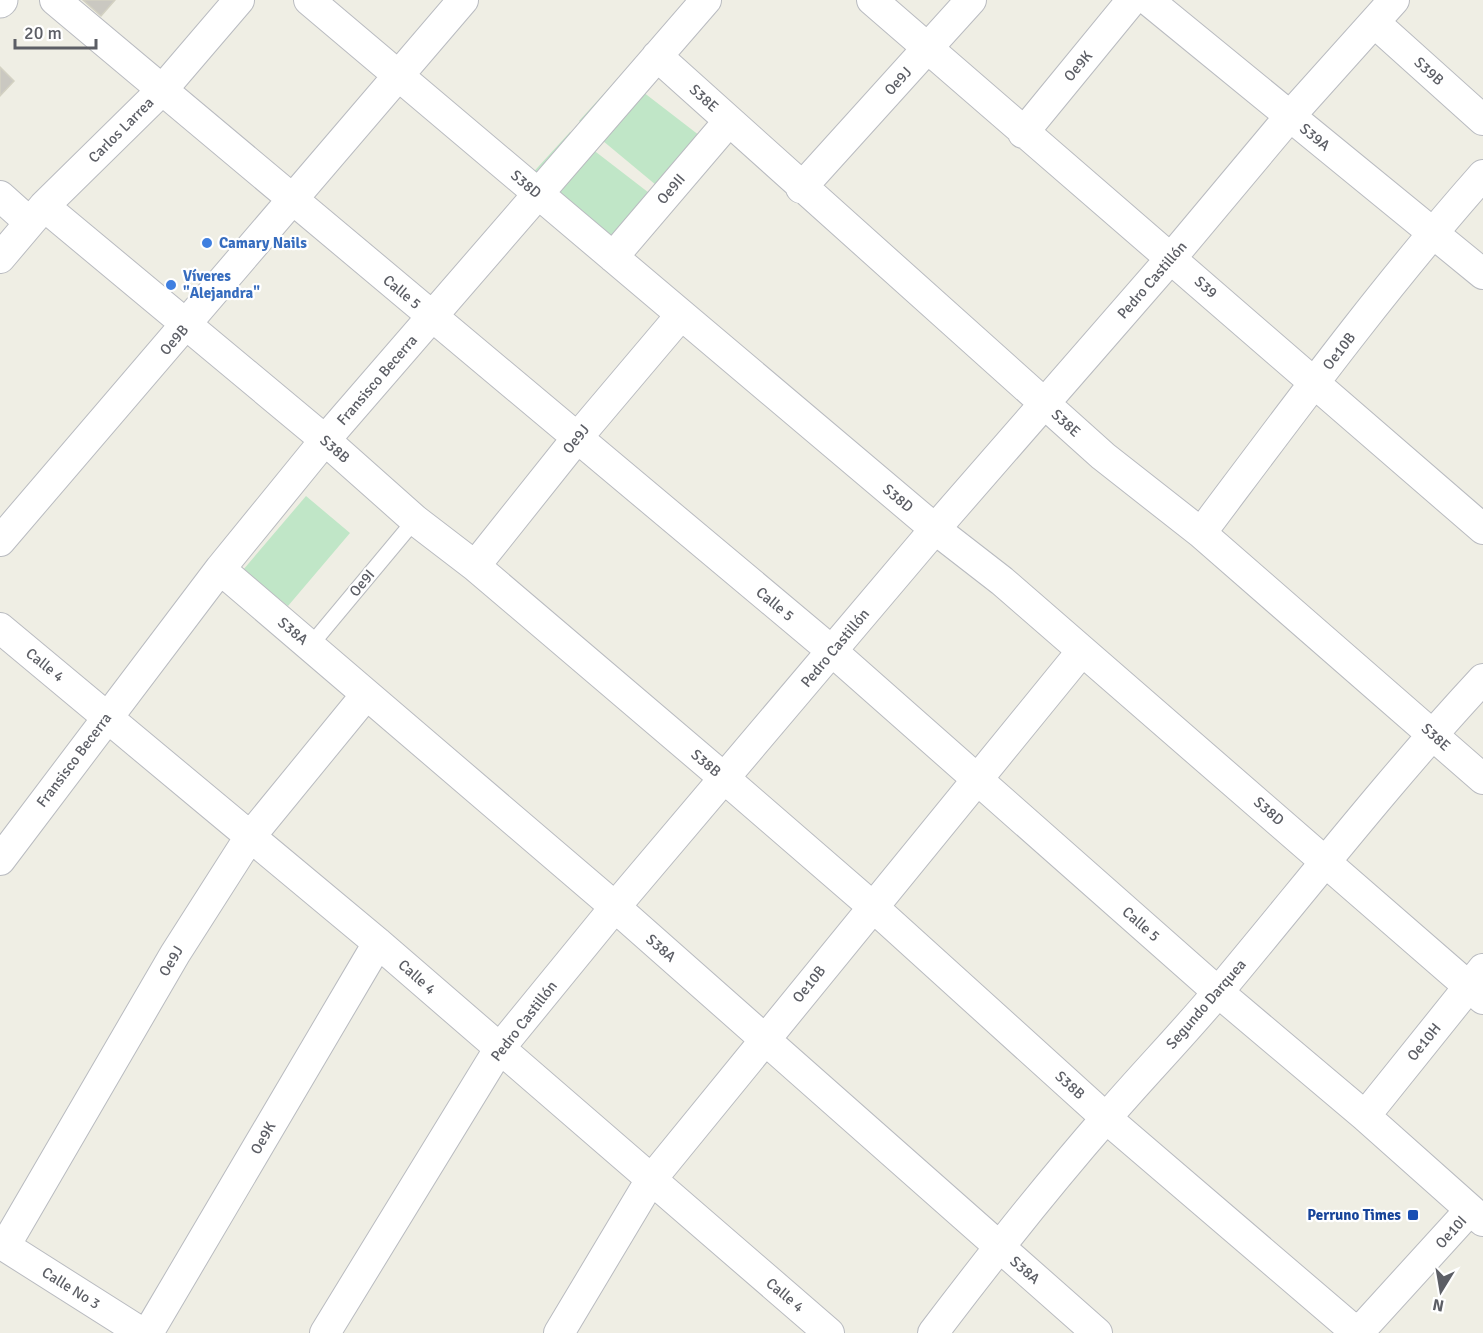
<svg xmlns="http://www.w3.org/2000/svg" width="1483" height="1333" font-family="Signika,sans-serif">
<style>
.green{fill:#c0e6c7}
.building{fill:#cac8c1;stroke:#d3d1c2;stroke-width:1.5}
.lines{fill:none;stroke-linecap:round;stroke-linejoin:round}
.service-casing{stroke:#b9bbc0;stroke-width:17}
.minor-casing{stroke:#b9bbc0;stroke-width:32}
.tertiary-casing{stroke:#b9bbc0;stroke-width:35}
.service{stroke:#fff;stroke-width:15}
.minor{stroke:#fff;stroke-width:30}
.tertiary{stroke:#fff;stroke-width:33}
.shop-dot{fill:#3f7fe0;stroke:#fff;stroke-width:2}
.transit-dot{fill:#1a4fb4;stroke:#fff;stroke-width:2}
.labels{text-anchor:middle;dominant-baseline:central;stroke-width:4.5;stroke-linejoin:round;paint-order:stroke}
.street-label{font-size:15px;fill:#5c5e65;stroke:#fff}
.shop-label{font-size:15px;font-weight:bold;fill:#366cbe;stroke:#fff;text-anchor:start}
.transit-label{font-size:15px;font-weight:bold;fill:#164399;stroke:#fff;text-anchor:end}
</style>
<rect width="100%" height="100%" fill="#efeee4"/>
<!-- green -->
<path class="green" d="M621,75L704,139L662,190L579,121Z
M570,132L653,196L611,247L528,178Z
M306,496L350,533L288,606L243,570Z"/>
<!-- building -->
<path class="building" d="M83,0H115L101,16Z
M0,67L14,81L0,96Z"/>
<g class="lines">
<defs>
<path id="service" d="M310,646L415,520"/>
<path id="minor" d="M55,0L833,652L1218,992L1365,1116L1483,1221
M309,0L935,529L1002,581L1483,999
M872,0L1483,529
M1148,0L1483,274
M1375,23L1483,120
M657,56L1103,456L1201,533L1483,779
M1023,133L1132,0
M801,188L971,0
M0,196L29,222
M44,206L325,440L415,520L475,566L724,778L873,907L1106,1118L1357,1333
M613,257L729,121
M0,258L44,206L162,90L239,0
M1201,533C1292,412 1382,289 1483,175
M0,541L463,0
M475,566L577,438L681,315
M220,569L615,907L1097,1333
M0,628L378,943L829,1333
M0,860L220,569L325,440L706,0
M1365,1116L1483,969
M0,1243L142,1333
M5,1246L175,954L249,838L366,695
M148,1333L378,943
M325,1333L499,1049L615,907L935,529L1172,257L1290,116L1394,0
M559,1333L650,1181L1082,651
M933,1333C989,1259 1046,1187 1107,1117C1143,1075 1183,1034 1219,991C1306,887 1390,779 1483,679
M1358,1333L1470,1210"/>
<path id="tertiary" d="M0,1L1,0"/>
</defs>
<!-- service casing -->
<use href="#service" class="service-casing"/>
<!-- minor casing -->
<use href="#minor" class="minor-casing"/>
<!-- tertiary casing -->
<use href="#tertiary" class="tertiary-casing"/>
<!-- service -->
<use href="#service" class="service"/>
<!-- minor -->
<use href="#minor" class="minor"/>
<!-- tertiary -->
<use href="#tertiary" class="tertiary"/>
</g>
<!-- markers -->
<g class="shop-dot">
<circle cx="207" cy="243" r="6"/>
<circle cx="171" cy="285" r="6"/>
</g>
<rect class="transit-dot" x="1407" y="1209" width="12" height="12" rx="3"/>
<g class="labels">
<!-- street labels -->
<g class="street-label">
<text transform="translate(1078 66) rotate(-50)">Oe9K</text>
<text transform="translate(1429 71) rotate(42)">S39B</text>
<text transform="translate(898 81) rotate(-48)">Oe9J</text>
<text transform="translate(704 98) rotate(42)">S38E</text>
<text transform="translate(121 130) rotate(-45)">Carlos Larrea</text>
<text transform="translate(1315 137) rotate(39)">S39A</text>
<text transform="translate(526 184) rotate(40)">S38D</text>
<text transform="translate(671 189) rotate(-50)">Oe9II</text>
<text transform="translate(1152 280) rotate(-49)">Pedro Castillón</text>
<text transform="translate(1206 287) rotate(41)">S39</text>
<text transform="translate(402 292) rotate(40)">Calle 5</text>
<text transform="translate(174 340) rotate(-49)">Oe9B</text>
<text transform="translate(1339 351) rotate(-52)">Oe10B</text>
<text transform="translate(377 380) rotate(-49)">Fransisco Becerra</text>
<text transform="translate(1066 423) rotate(42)">S38E</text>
<text transform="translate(576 439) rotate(-51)">Oe9J</text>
<text transform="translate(335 449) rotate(41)">S38B</text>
<text transform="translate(898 498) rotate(40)">S38D</text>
<text transform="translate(362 583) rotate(-50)">Oe9I</text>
<text transform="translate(775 604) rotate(40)">Calle 5</text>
<text transform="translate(293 631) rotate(40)">S38A</text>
<text transform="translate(835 648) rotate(-50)">Pedro Castillón</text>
<text transform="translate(45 665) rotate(39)">Calle 4</text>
<text transform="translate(1436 737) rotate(42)">S38E</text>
<text transform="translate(74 760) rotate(-53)">Fransisco Becerra</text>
<text transform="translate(706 763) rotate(40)">S38B</text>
<text transform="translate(1269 811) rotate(41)">S38D</text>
<text transform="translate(1141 924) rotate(41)">Calle 5</text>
<text transform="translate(661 948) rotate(41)">S38A</text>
<text transform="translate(171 961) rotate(-59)">Oe9J</text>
<text transform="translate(417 977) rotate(41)">Calle 4</text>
<text transform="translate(809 984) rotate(-51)">Oe10B</text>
<text transform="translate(1206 1004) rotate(-49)">Segundo Darquea</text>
<text transform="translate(524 1021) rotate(-52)">Pedro Castillón</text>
<text transform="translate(1424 1042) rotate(-51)">Oe10H</text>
<text transform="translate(1070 1085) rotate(42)">S38B</text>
<text transform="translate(263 1138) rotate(-60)">Oe9K</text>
<text transform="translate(1451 1232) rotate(-48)">Oe10I</text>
<text transform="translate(1025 1270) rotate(41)">S38A</text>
<text transform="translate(71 1288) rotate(32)">Calle No 3</text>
<text transform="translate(785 1295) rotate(40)">Calle 4</text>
</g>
<!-- shop labels -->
<g class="shop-label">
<text x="219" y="243">Camary Nails</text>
<text x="183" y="276">Víveres<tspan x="183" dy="17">"Alejandra"</tspan></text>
</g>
<!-- transit labels -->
<g class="transit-label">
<text x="1401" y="1215">Perruno Times</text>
</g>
</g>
<!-- north arrow -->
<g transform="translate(1441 1291) rotate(191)" stroke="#ffffff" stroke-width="4.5" paint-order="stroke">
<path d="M0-4.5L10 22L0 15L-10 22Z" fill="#5c5e65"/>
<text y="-9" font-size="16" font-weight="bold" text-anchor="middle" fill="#5c5e65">N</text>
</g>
<!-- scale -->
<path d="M15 39v9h81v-9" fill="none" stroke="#5c5e65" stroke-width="3"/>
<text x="24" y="39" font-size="18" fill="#5c5e65" stroke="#ffffff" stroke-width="4.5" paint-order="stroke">20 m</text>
</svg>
